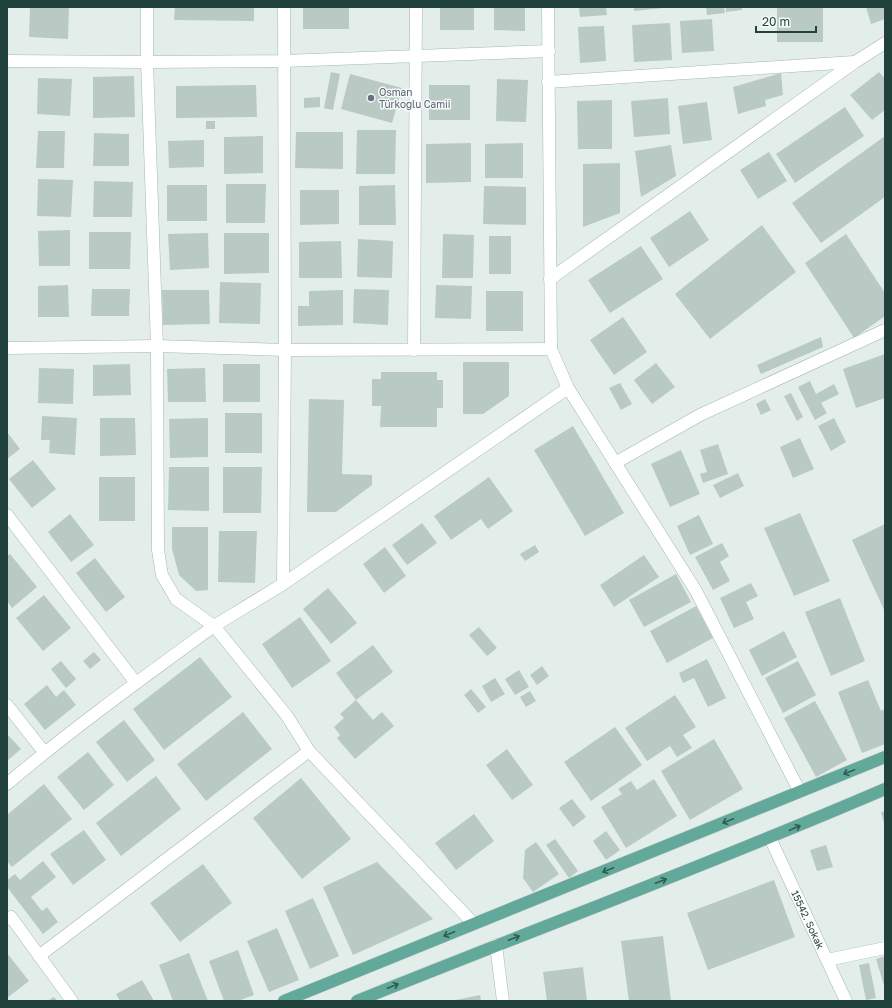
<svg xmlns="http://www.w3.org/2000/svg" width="892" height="1008" font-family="'Golos Text',sans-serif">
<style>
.building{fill:#b8cac3}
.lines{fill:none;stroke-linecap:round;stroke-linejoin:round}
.minor-casing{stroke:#a5b7b2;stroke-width:13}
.major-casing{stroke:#c1cac8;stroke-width:13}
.minor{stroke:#fff;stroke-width:12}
.major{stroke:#62a99b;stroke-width:12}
.oneway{stroke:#305c53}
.worship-dot{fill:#6b7280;stroke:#f4faf7;stroke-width:1.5}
.labels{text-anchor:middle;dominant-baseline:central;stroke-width:3;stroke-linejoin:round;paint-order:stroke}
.worship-label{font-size:10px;fill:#5b616d;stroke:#f4faf7;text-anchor:start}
.street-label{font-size:10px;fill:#20423b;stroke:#f4faf7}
</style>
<rect width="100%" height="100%" fill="#e3eeea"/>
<!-- building -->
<path class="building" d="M30,7H69L68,39L29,37Z
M175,7H254V21L174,20Z
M303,7H349V29H303Z
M440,7H474V30H440Z
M494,7H525V31L494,30Z
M579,7H606L607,15L580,17Z
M634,7H663V8L634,11Z
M706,7H724L725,13L707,15Z
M726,7H742V10L726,12Z
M777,7H823V42H777Z
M866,7H885V19L871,24Z
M712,19L714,51L682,53L680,21Z
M670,23L672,60L634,62L632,25Z
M604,26L606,61L580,63L578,27Z
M331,72L340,74L333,110L324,108Z
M879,72L885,79V110L872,120L850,95Z
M781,73L783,95L765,100L766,106L738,114L733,87Z
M350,74L402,88L392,123L341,109Z
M134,76L135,117L93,118V77Z
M38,78L72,79L70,116L37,114Z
M497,79L528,80L526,122L496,121Z
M256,85L257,117L176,118V86Z
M429,85H470V120H429Z
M320,97V107L304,108V98Z
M668,98L670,134L634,137L631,101Z
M612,100V149H578L577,101Z
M707,102L712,140L683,144L678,106Z
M845,107L864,136L795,183L776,154Z
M206,121H215V129H206Z
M357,130H396L395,174H356Z
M38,131H65L64,168H36Z
M296,132H343V169L295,168Z
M94,133L129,134V166H93Z
M263,136V173L224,174V137Z
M885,136V197L821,243L792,203Z
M204,140V167L169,168L168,141Z
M471,143V182L426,183V144Z
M523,143V178H485V144Z
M671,145L676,176L641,197L635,151Z
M769,152L787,181L758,199L740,170Z
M620,163V213L583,227V164Z
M38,179L73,180L71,217L37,216Z
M94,181L133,182L132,217H93Z
M226,184H266L265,223H226Z
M167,185H207V221H167Z
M395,185L396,225H359V186Z
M484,186L526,187V225L483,224Z
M300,190H339V224L300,225Z
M690,211L709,240L669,267L650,238Z
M762,225L796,272L710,339L675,294Z
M70,230V266H39L38,231Z
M89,232H131L130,269H89Z
M208,233L209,268L170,270L168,234Z
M224,233H269V273L224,274Z
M443,234L474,235L473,278H442Z
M846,234L885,293V316L854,338L805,263Z
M489,236H511V274H489Z
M358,239L393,241L392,278L357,277Z
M341,241L342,278H299V242Z
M641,246L663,279L610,313L588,280Z
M220,282L261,283L260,324L219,323Z
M68,285L69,317H38V286Z
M436,285L472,286L471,319L435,318Z
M92,289H130L129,316H91Z
M354,289L389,290L388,325L353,323Z
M162,290H209L210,324L163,325Z
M343,290V325L298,326V306H309V291Z
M486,291H523V331H486Z
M623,317L647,352L614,375L590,340Z
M821,337L823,347L761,374L757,365Z
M885,354V398L856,408L843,369Z
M463,362H509V396L483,414H463Z
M656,363L675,387L652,404L634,380Z
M130,364L131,395L93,396V365Z
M223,364H260V402H223Z
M39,368L74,369L73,404L38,403Z
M205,368L206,402H168L167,369Z
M381,372H437V380H443V408H437V427H380L381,406H372V379H381Z
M810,381L816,394L834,384L839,394L821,403L827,413L815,420L798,387Z
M620,383L632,404L621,410L609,388Z
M791,393L803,417L797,421L784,396Z
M309,399L344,400L342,474L372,475V485L336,512H307Z
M765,399L771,410L761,415L756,404Z
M225,413H262V453H225Z
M42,416L77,418L75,455L49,453L50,440H41Z
M100,418H135L136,455L100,456Z
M208,418V457L170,458L169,419Z
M834,418L846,442L831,451L818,426Z
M573,426L624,513L585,536L534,450Z
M7,432L20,449L7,459Z
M800,438L814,469L793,478L780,447Z
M718,444L728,474L703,483L700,474L707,472L700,450Z
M681,450L700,494L670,507L651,464Z
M33,460L56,489L32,508L9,479Z
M169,467H209V511L168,510Z
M223,467H262L261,513H223Z
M738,473L744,486L720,498L713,485Z
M99,477H135V521H99Z
M489,477L513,511L488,529L481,519L451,540L434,516Z
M800,513L830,581L794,596L764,528Z
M70,514L94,545L71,562L48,532Z
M699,515L713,544L690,555L677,526Z
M422,523L437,543L407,565L392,545Z
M885,524V612L852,540Z
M172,527H208V590L196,591L179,575L172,549Z
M219,531H257L255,583L218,582Z
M722,543L729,556L720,562L730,581L713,590L695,557Z
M535,545L539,552L525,561L520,554Z
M385,547L406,576L384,593L363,564Z
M10,554L37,587L12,608L7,601V556Z
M644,555L659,577L614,607L600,585Z
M95,558L125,597L106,612L76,573Z
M676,574L691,602L644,627L629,600Z
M751,583L758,596L746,602L754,619L734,628L720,598Z
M328,588L357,623L331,644L303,609Z
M44,595L71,628L43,651L16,618Z
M840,598L865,661L831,676L805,612Z
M696,606L713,638L667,663L650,631Z
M300,617L331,661L292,688L262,644Z
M479,627L497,648L487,656L469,635Z
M784,631L797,657L762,676L749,650Z
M373,645L393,672L356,700L336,673Z
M94,652L101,660L90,669L83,661Z
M200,657L232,697L164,750L133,709Z
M707,659L726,698L708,707L694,678L683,683L679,673Z
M61,661L76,679L66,688L51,669Z
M798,661L816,695L783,713L765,678Z
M542,666L549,676L537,685L530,675Z
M519,670L529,687L515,695L505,679Z
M495,678L505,694L491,702L482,686Z
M868,680L881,711L885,709V744L862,753L838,692Z
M47,685L56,697L64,690L76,705L45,730L24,704Z
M471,689L486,707L478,713L464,695Z
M530,691L536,701L526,707L520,697Z
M675,695L696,727L683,735L692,748L677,757L670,746L647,761L625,728Z
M356,700L373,720L382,712L394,726L355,759L337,738L340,735L334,727L344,718L340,714Z
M815,701L847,760L816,777L784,718Z
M243,712L272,749L206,801L177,764Z
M124,720L155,760L127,782L96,742Z
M615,727L642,765L591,801L564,762Z
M7,734L21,749L7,761Z
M714,739L743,789L690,820L661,771Z
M507,749L533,785L512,800L486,765Z
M88,752L114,785L84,810L57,777Z
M156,776L181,809L121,856L96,823Z
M301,778L351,839L302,879L253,818Z
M654,779L677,816L626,848L601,807L622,794L618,789L631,781L637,790Z
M44,784L72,819L12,867L7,861V815Z
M572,799L586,817L573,827L559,808Z
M885,811V826L881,812Z
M474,814L494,841L456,870L435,843Z
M84,830L106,860L73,885L50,854Z
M606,831L620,850L606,860L593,841Z
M555,839L578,871L569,878L546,845Z
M536,842L559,874L533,892L523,878L525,850Z
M826,845L833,867L817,871L810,850Z
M43,861L56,877L31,897L42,911L47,907L58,922L43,934L7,887V880L15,874L20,880Z
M377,862L433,919L353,955L323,887Z
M203,864L232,903L180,942L150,903Z
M774,880L795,937L708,970L687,913Z
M313,898L339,956L310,969L285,911Z
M277,928L299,980L269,992L247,941Z
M663,936L671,1001H629L621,941Z
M238,950L254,995L238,1001H224L209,961Z
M7,953L29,981L7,998Z
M189,953L208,1001H173L159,965Z
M885,956V989L876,959Z
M869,963L876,998L866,1000L859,965Z
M583,967L587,1001H547L543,972Z
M142,980L154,1001H120L116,994Z
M480,995L481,1001H455V1000Z
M54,997L57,1001H47Z"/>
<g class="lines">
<defs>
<g id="minor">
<path d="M147,7V62L157,346L158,550L162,575L176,599L214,626L283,584L568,388"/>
<path d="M548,7L551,349L568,388L696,591L800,792"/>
<path d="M7,61L147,62L283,61L549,51"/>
<path d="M548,82L854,62"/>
<path d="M550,279L855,62L885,43"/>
<path d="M7,348L157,346L285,350L551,349"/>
<path d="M414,350L416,7"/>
<path d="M615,463L700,415L885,330"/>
<path d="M7,515L136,683"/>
<path d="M283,584L285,350L284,7"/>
<path d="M7,705L44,752"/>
<path d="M7,784C73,728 144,677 214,626L287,716L309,751L474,924"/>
<path id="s1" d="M770,838L846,1001"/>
<path d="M7,919L11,917L72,1001"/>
<path d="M496,945L503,1001"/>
<path d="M39,956L309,751"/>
<path d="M827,960L885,948"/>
</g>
<path id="major" d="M284,1001L885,757
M357,1001C533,930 711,864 885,789"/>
</defs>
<!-- minor casing -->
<use href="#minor" class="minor-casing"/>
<!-- major casing -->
<use href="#major" class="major-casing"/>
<!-- minor -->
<use href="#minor" class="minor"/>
<!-- major -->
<use href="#major" class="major"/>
</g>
<!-- one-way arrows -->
<defs><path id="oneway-shaft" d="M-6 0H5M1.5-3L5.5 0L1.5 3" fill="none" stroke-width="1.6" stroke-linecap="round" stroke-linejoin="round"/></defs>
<g class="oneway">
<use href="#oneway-shaft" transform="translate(849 772) rotate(158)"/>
<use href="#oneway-shaft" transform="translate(728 821) rotate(158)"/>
<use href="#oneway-shaft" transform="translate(795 828) rotate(-23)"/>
<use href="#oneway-shaft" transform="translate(608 870) rotate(158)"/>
<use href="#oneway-shaft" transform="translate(661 881) rotate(-21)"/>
<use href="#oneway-shaft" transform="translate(449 934) rotate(158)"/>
<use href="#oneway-shaft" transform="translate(514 938) rotate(-21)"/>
<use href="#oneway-shaft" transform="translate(393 986) rotate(-22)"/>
</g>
<!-- markers -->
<circle class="worship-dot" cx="371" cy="98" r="4"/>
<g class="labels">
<!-- worship labels -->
<g class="worship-label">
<text x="379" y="92">Osman<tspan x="379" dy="12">Türkoğlu Camii</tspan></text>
</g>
<!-- street labels -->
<g class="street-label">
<text stroke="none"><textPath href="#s1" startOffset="90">15542. Sokak</textPath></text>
</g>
</g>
<!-- border -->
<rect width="892" height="1008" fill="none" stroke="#20423b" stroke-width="16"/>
<!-- scale -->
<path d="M756 26v6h60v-6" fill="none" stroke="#20423b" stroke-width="2"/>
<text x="762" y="26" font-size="12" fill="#20423b" stroke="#f4faf7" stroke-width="3" paint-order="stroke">20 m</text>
</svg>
